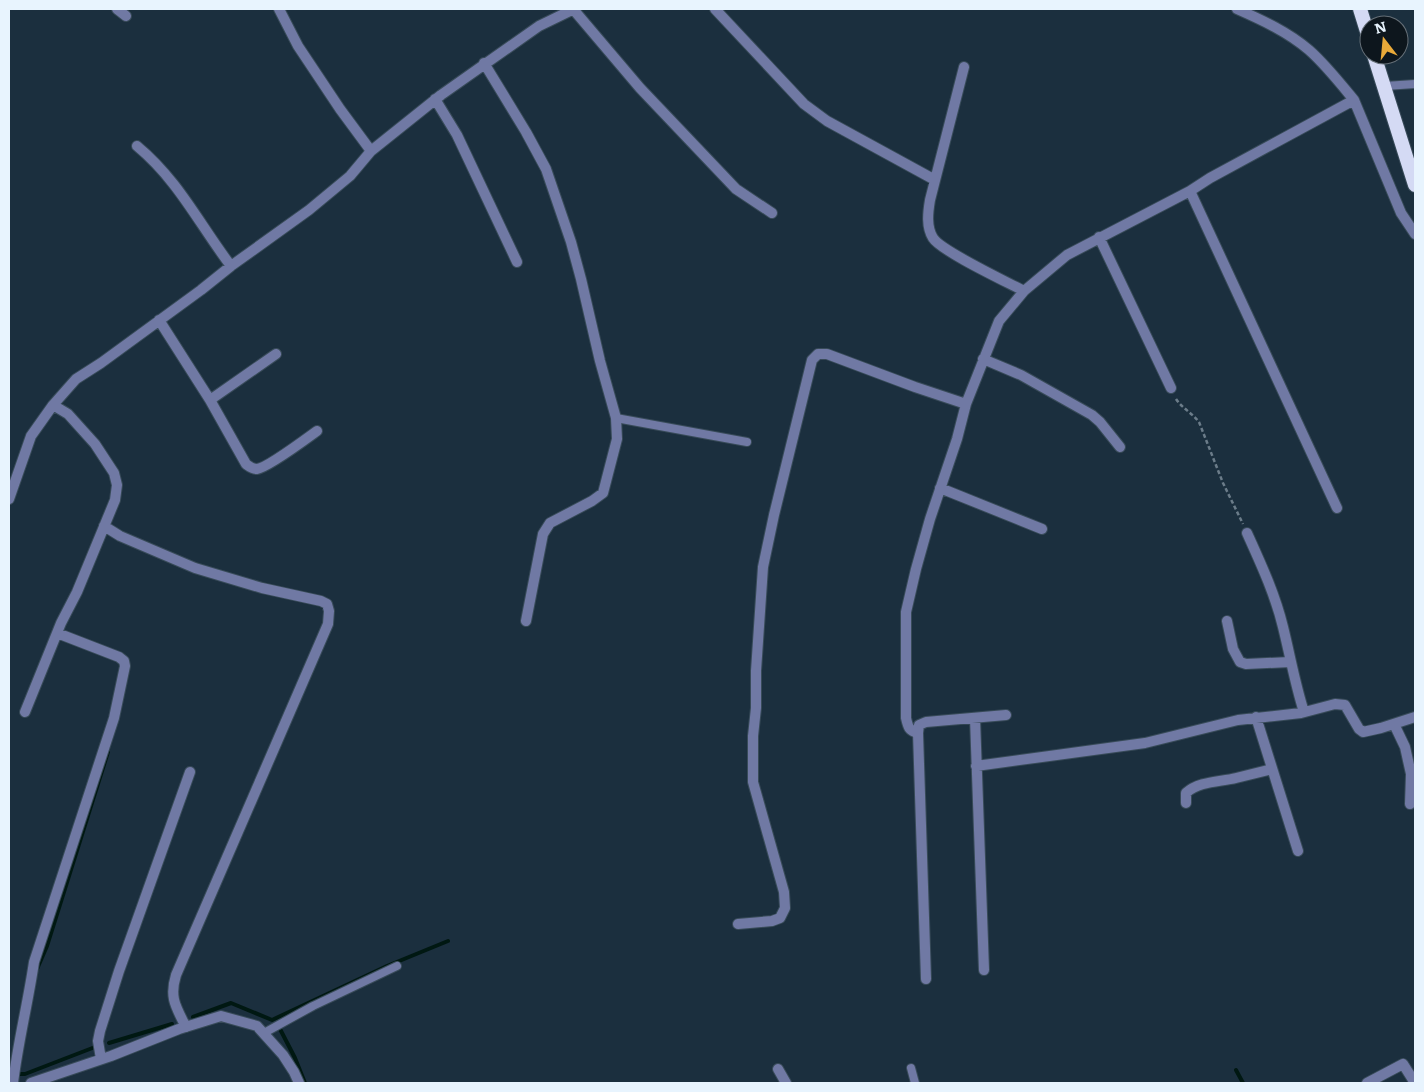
<svg xmlns="http://www.w3.org/2000/svg" width="1424" height="1092" font-family="Literata,serif">
<style>
.lines{fill:none;stroke-linecap:round;stroke-linejoin:round}
.stream{stroke:#001812;stroke-width:4}
.service-casing{stroke:#384b59;stroke-width:10}
.minor-casing{stroke:#384b59;stroke-width:12}
.trunk-casing{stroke:#384b59;stroke-width:16}
.path{stroke:#6b7c89;stroke-width:2.5;stroke-dasharray:4 2.5;stroke-linecap:butt}
.service{stroke:#7079a4;stroke-width:8}
.minor{stroke:#7079a4;stroke-width:10}
.trunk{stroke:#d4daf4;stroke-width:14}
</style>
<rect width="100%" height="100%" fill="#1b2f3e"/>
<g class="lines">
<!-- stream -->
<path class="stream" d="M37,969L47,946L108,752
M193,1017L231,1003L272,1020L387,966L448,941
M280,1029L295,1058L305,1083
M109,1043L172,1024
M1236,1070L1243,1083
M18,1071V1074H25L95,1047"/>
<defs>
<path id="service" d="M1385,86L1415,84
M616,418L747,442
M264,1033L313,1006L397,966
M911,1068L915,1083"/>
<path id="minor" d="M117,9L126,16
M279,9L298,46L340,109L371,151
M573,9L640,88L736,189L772,213
M715,9L804,104L827,121L935,180
M484,63L526,132L546,169L571,242L581,279L600,361L616,418L617,439L603,493L592,501L550,523L543,534L526,621
M964,67L930,200C928,212 926,227 933,238C941,251 1007,282 1024,291
M435,99L457,135L517,262
M1354,100L1401,213L1415,234
M137,146C179,181 199,224 231,266
M1190,191L1337,508
M1099,237L1171,388
M159,320L210,400L246,464C250,467 252,469 257,469C267,468 306,439 317,431
M983,359L1021,375L1092,415L1100,422L1120,447
M210,400L276,354
M940,488L1042,529
M9,499L31,436L53,405
M104,526L120,536L195,568L262,588L321,601L327,604L329,611L328,624L176,975C169,998 176,1007 186,1027
M1247,533C1261,564 1275,594 1283,627C1290,655 1295,684 1304,712
M1227,621L1233,649L1240,662L1246,664L1290,662
M25,712L61,623L77,592L115,500L117,485L114,473L95,444L68,414L53,405L76,379L101,363L201,290L231,266L309,210L350,176L371,151L441,95L539,26L574,9
M1256,717L1298,851
M975,718L984,970
M1394,724L1405,747L1411,774L1410,804
M918,733C909,731 908,727 906,718V612L916,569L930,519L957,439L966,404L999,321L1024,291L1067,255L1190,191L1210,178L1354,100C1340,83 1325,64 1309,50C1288,32 1262,20 1237,9
M976,766L1145,743L1238,720L1301,713L1335,704L1345,705L1359,729L1363,732L1381,728L1415,717
M1186,803V793C1199,781 1220,782 1236,778C1248,775 1260,772 1272,769
M738,924L772,921L780,918L785,908L784,892L753,782V736L756,708V671L763,567L774,515L812,360L818,354H827L915,387L966,404
M926,979L918,733L919,725L926,722L1006,715
M101,1059L98,1041L100,1031L119,971L190,772
M778,1069L786,1083
M13,1083C18,1042 28,1003 34,962L114,718L125,666L124,661L119,657L57,633
M31,1083L111,1056L179,1029L221,1016L257,1026L283,1055L294,1072L299,1083
M1367,1083L1403,1064L1415,1083"/>
<path id="trunk" d="M1360,9L1369,38
M1374,55L1415,185"/>
</defs>
<!-- service casing -->
<use href="#service" class="service-casing"/>
<!-- minor casing -->
<use href="#minor" class="minor-casing"/>
<!-- trunk casing -->
<use href="#trunk" class="trunk-casing"/>
<!-- path -->
<path class="path" d="M1176,399C1182,408 1192,413 1199,422L1223,483L1243,524"/>
<!-- service -->
<use href="#service" class="service"/>
<!-- minor -->
<use href="#minor" class="minor"/>
<!-- trunk -->
<use href="#trunk" class="trunk"/>
</g>
<!-- border -->
<rect width="1424" height="1092" fill="none" stroke="#e8f4fe" stroke-width="20"/>
<!-- north arrow -->
<g transform="translate(1384 40) rotate(344)"><circle r="24" fill="#0d161d" stroke="#656f77"/>
<path d="M0-4L9 19L0 12L-9 19Z" fill="#eaaa39"/>
<text y="-8" font-size="14" font-weight="bold" text-anchor="middle" fill="#e8f4fe">N</text>
</g>
</svg>
